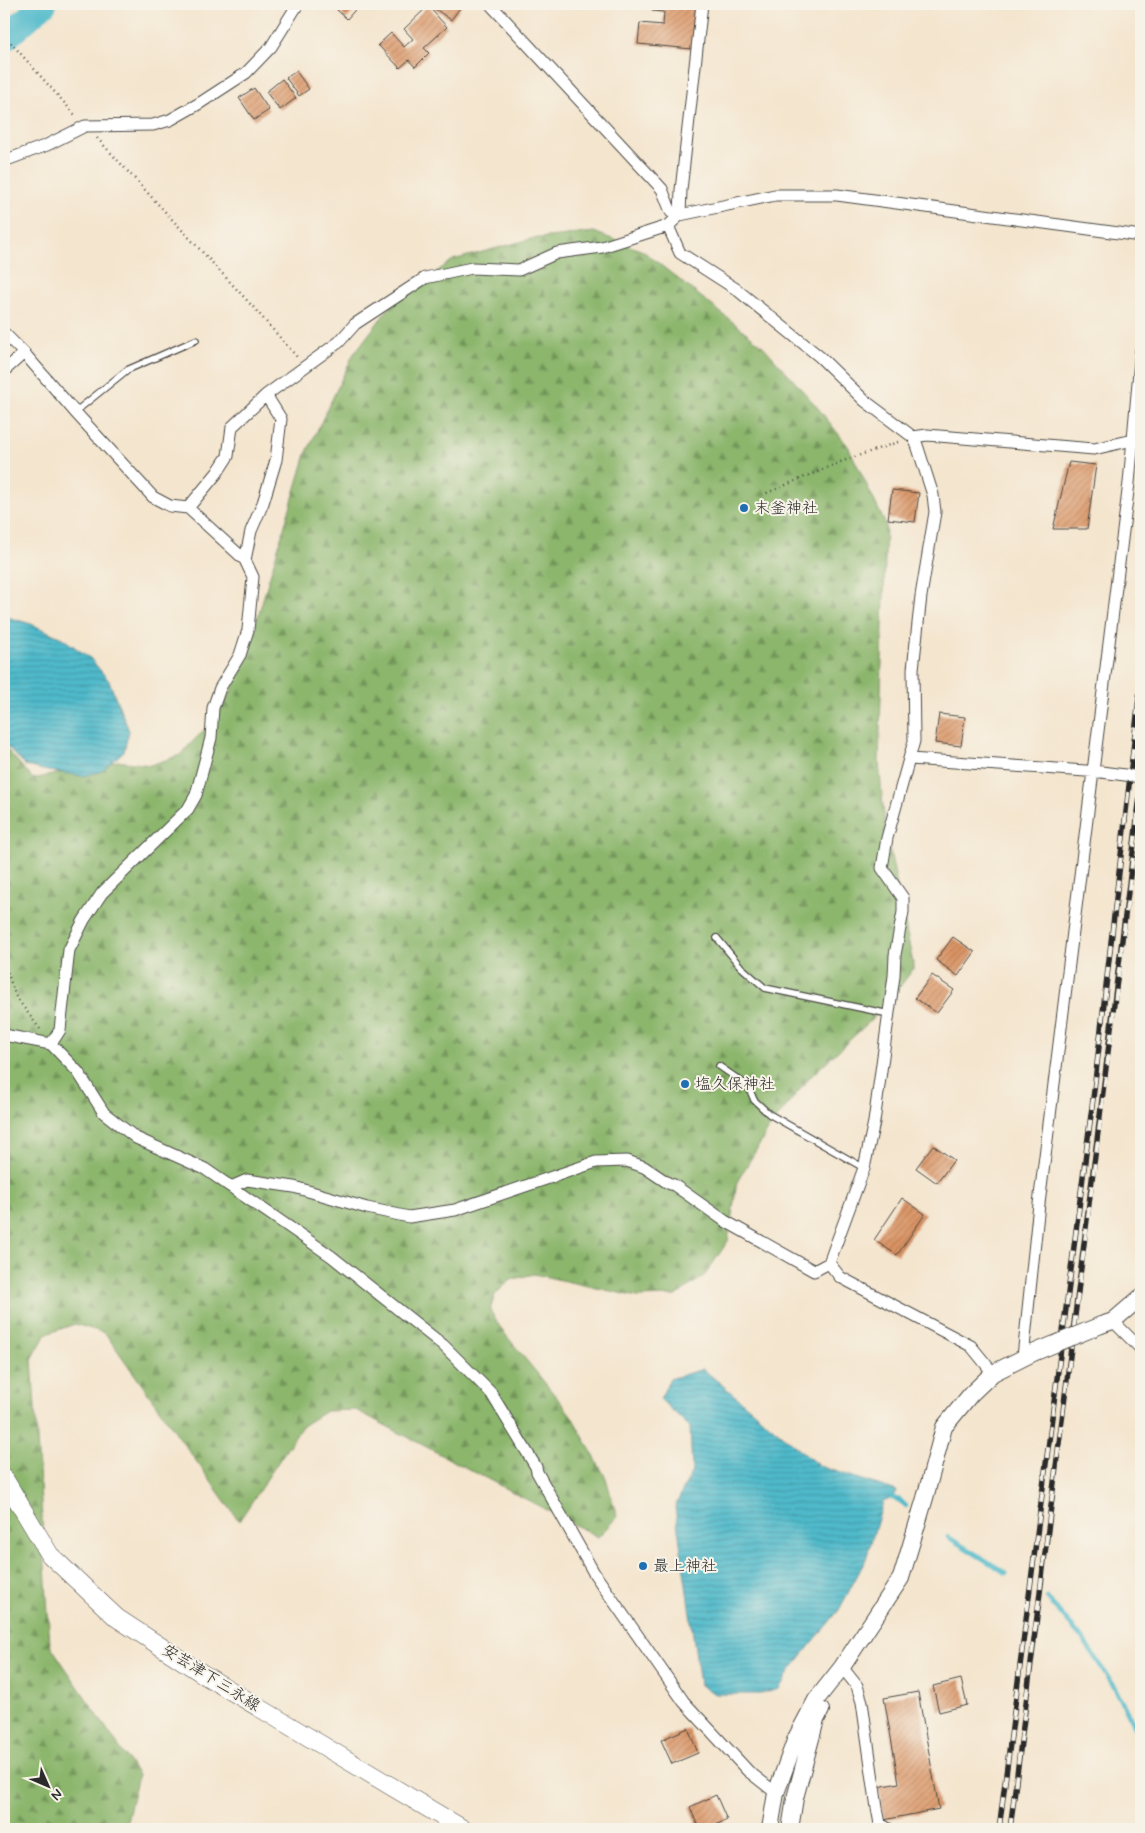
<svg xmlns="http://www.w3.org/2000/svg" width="1145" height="1833" font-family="Mynerve,'Klee One',sans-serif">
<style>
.forest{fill:url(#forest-firs);stroke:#5b704c}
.water{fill:url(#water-rules);stroke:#3d727b}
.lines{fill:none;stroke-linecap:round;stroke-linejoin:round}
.stream{stroke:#4fbacb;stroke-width:4.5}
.river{stroke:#4fbacb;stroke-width:26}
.building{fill:url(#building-hatch)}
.lane-casing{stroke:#494743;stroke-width:8}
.street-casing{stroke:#494743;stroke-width:13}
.secondary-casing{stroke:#494743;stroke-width:18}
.primary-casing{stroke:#494743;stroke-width:19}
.path{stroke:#494743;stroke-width:2.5;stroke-dasharray:1 4;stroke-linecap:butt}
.lane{stroke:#fff;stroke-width:5.5}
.street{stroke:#fff;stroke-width:11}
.secondary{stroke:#fff;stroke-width:16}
.primary{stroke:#fff;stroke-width:18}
.rail-casing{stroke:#2b2b2b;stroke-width:5.5}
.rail{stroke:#f7f3e8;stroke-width:4;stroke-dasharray:11;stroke-linecap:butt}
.street-bridge-casing{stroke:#494743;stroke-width:13;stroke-linecap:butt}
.secondary-bridge-casing{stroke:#494743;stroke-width:18;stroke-linecap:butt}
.street-bridge{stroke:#fff;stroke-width:11}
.secondary-bridge{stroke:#fff;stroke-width:16}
.poi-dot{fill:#1f6fb2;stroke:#f7f3e8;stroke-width:2}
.labels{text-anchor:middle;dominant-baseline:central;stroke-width:4;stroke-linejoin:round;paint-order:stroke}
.poi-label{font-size:16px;fill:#2b2b2b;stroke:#f7f3e8;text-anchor:start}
.street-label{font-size:16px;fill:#2b2b2b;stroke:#f7f3e8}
</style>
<defs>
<pattern id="forest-firs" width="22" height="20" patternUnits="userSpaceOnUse" patternTransform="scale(1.25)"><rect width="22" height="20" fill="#8bb66c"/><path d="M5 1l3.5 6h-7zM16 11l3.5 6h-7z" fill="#729459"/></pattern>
<pattern id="water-rules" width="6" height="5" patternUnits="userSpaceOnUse" patternTransform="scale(1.25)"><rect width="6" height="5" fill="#4fbacb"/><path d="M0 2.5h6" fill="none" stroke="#4297a5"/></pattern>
<pattern id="building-hatch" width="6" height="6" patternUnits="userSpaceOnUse" patternTransform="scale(1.25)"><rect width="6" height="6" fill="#db9464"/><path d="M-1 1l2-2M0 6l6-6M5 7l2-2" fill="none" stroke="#b27953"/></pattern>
</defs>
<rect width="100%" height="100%" fill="#f7f3e8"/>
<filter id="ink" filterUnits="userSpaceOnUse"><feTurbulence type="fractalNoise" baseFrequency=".02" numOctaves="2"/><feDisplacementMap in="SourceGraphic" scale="10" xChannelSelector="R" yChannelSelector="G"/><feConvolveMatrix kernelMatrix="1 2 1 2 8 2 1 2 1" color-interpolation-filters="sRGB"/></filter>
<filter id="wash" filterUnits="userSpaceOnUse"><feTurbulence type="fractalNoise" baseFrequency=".0096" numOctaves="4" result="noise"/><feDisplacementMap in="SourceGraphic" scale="20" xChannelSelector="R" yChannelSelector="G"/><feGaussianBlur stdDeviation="1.12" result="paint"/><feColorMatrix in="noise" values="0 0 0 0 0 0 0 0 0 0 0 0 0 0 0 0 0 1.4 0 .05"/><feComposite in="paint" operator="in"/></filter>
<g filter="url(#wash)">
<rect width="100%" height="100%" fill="#f4e5ce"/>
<!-- forest -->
<path class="forest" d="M594,232L643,251L763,346L818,408L848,446L886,525L879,763L885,827L914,968L883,1009L808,1079L770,1127L737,1182L728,1241L705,1275L676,1296L637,1297L534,1274L509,1280L495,1295L490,1310L501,1329L571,1415L606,1478L617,1517L598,1537L356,1410L326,1411L302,1426L239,1521L105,1333L75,1324L46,1334L32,1359L50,1645L138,1775L125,1829H4V746L33,779L117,761L151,765L180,755L218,715L242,670L306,454L353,355L391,305L453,260L531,239Z"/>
<!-- water -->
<path class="water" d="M4,616L31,624L62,638L90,658L109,681L129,731L124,751L102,771L84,776L48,771L26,766L4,743Z
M703,1369L819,1466L897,1491L892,1498L883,1502L866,1559L839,1610L791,1669L779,1689L761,1694H716L700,1685L675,1507L692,1471L690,1427L660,1399L670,1379Z"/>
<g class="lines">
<!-- stream -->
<path class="stream" d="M892,1498L900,1500L906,1506
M948,1537L1006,1573
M1047,1598L1082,1638L1115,1688L1141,1739"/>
<!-- river -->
<path class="river" d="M4,39L44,4"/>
</g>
<g id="blocks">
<!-- building -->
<path class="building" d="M342,4H360L347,19L337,10Z
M433,4H463L451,20L431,6Z
M652,4H696L692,49L638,44L640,23L663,25L664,12L652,11Z
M428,6L447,27L424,48L429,53L415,67L409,60L400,68L378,45L391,33L404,47L413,39L404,29Z
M296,71L309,89L299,96L286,78Z
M282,79L296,98L280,110L266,92Z
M254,88L269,110L254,120L239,98Z
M1069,462L1096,465L1087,529H1053Z
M892,490L919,493L915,522L888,519Z
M939,714L965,717L961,746L935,743Z
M953,937L975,952L958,976L936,960Z
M932,975L954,990L937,1013L915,998Z
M933,1145L954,1160L937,1183L916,1168Z
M902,1198L925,1214L897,1255L874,1240Z
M961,1679L967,1705L939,1712L933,1686Z
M918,1692L939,1809L884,1820L878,1787L899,1783L884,1698Z
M688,1728L698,1753L672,1764L661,1740Z
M716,1795L727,1820L705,1829H699L690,1807Z"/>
</g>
</g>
<g filter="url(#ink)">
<use href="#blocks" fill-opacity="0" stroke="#494743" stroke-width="1"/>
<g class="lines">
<defs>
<path id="lane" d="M75,412L127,370L196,340
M717,938L741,967L765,988L889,1014
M719,1066L748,1086L754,1100L769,1114L864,1168"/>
<path id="street" d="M490,4L662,189L671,212L680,215L775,195H837L1141,236
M4,5L5,4
M4,161L47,145L85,126L153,125L170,120L200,103L246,73L271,47L298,4
M4,333L24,353L75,412L153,497L170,506L188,508L245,560L253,577L248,630L240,655L220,688L213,708L211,738L196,795L188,809L102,893L84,920L69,950L60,1030L51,1044
M4,371L24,353
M913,437L927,435L1094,449L1133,440L1141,442
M188,508L217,473L228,456L232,427L266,395L339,342L355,324L425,278L472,268L519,270L557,253L602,247L668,226L680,215L681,190L702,4
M245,560L251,531L263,503L276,460L281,419L266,395
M910,759L1100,772
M4,1035L51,1044L78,1072L104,1113L136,1138L205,1169L331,1256L443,1345L491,1393L536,1467L537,1472L594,1573L684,1702L748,1771L776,1793
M231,1187L247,1180L294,1187L367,1208L409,1217L455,1210L596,1162L627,1161L644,1167L668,1183L674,1185L725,1221L814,1271L829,1263L864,1168L874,1122L894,976L895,955L903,912V898L882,868L887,838L914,741L913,669L921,596L935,512L933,495L917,445L913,437L865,401L820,357L736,289L680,253L668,226
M829,1263L840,1277L971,1346L993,1373
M1113,1321L1141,1349
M1023,1357L1039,1204L1129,483L1141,349
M842,1667L857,1686L862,1702L877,1808L880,1824L889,1829"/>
<path id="secondary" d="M1101,1325L1113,1321L1141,1297
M770,1829L776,1793L796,1738L816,1700L842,1667L901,1578L925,1498L944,1427L971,1394L993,1373L1033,1353
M790,1829L795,1798L816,1720L821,1710"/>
<path id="primary" d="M4,1478L50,1555L117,1618L206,1676L463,1829"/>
</defs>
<!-- lane casing -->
<use href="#lane" class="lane-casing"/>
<!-- street casing -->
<use href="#street" class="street-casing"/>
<!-- secondary casing -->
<use href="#secondary" class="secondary-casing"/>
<!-- primary casing -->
<use href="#primary" class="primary-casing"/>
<!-- path -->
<path class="path" d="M4,35L76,116
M97,138L254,308L297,357
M762,495L843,461L898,442
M4,963L16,997L40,1029"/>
<!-- lane -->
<use href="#lane" class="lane"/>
<!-- street -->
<use href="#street" class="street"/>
<!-- secondary -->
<use href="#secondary" class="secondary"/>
<!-- primary -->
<use href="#primary" class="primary"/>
<defs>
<path id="rail" d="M999,1829L1093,1099L1141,681
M1010,1829C1053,1482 1100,1135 1141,788"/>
</defs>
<!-- rail casing -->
<use href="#rail" class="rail-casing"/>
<!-- rail -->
<use href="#rail" class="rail"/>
<defs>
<path id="street-bridge" d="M1101,772L1141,777"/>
<path id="secondary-bridge" d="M1033,1353L1101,1325"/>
</defs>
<!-- street-bridge casing -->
<use href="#street-bridge" class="street-bridge-casing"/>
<!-- secondary-bridge casing -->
<use href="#secondary-bridge" class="secondary-bridge-casing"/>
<!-- street-bridge -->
<use href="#street-bridge" class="street-bridge"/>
<!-- secondary-bridge -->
<use href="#secondary-bridge" class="secondary-bridge"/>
</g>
</g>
<!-- markers -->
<g class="poi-dot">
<circle cx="744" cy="508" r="5"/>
<circle cx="685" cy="1084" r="5"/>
<circle cx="643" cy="1566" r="5"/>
</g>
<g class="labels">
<!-- poi labels -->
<g class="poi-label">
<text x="754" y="508">末釜神社</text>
<text x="695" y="1084">塩久保神社</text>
<text x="653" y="1566">最上神社</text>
</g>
<!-- street labels -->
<g class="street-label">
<text transform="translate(211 1678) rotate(32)">安芸津下三永線</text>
</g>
</g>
<!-- margin -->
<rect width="1145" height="1833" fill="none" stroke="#f7f3e8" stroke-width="20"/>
<!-- north arrow -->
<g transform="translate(48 1786) rotate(135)" stroke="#f7f3e8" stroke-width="4" paint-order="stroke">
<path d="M0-4L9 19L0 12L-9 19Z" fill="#2b2b2b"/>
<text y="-8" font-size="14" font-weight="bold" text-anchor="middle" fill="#2b2b2b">N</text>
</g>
</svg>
